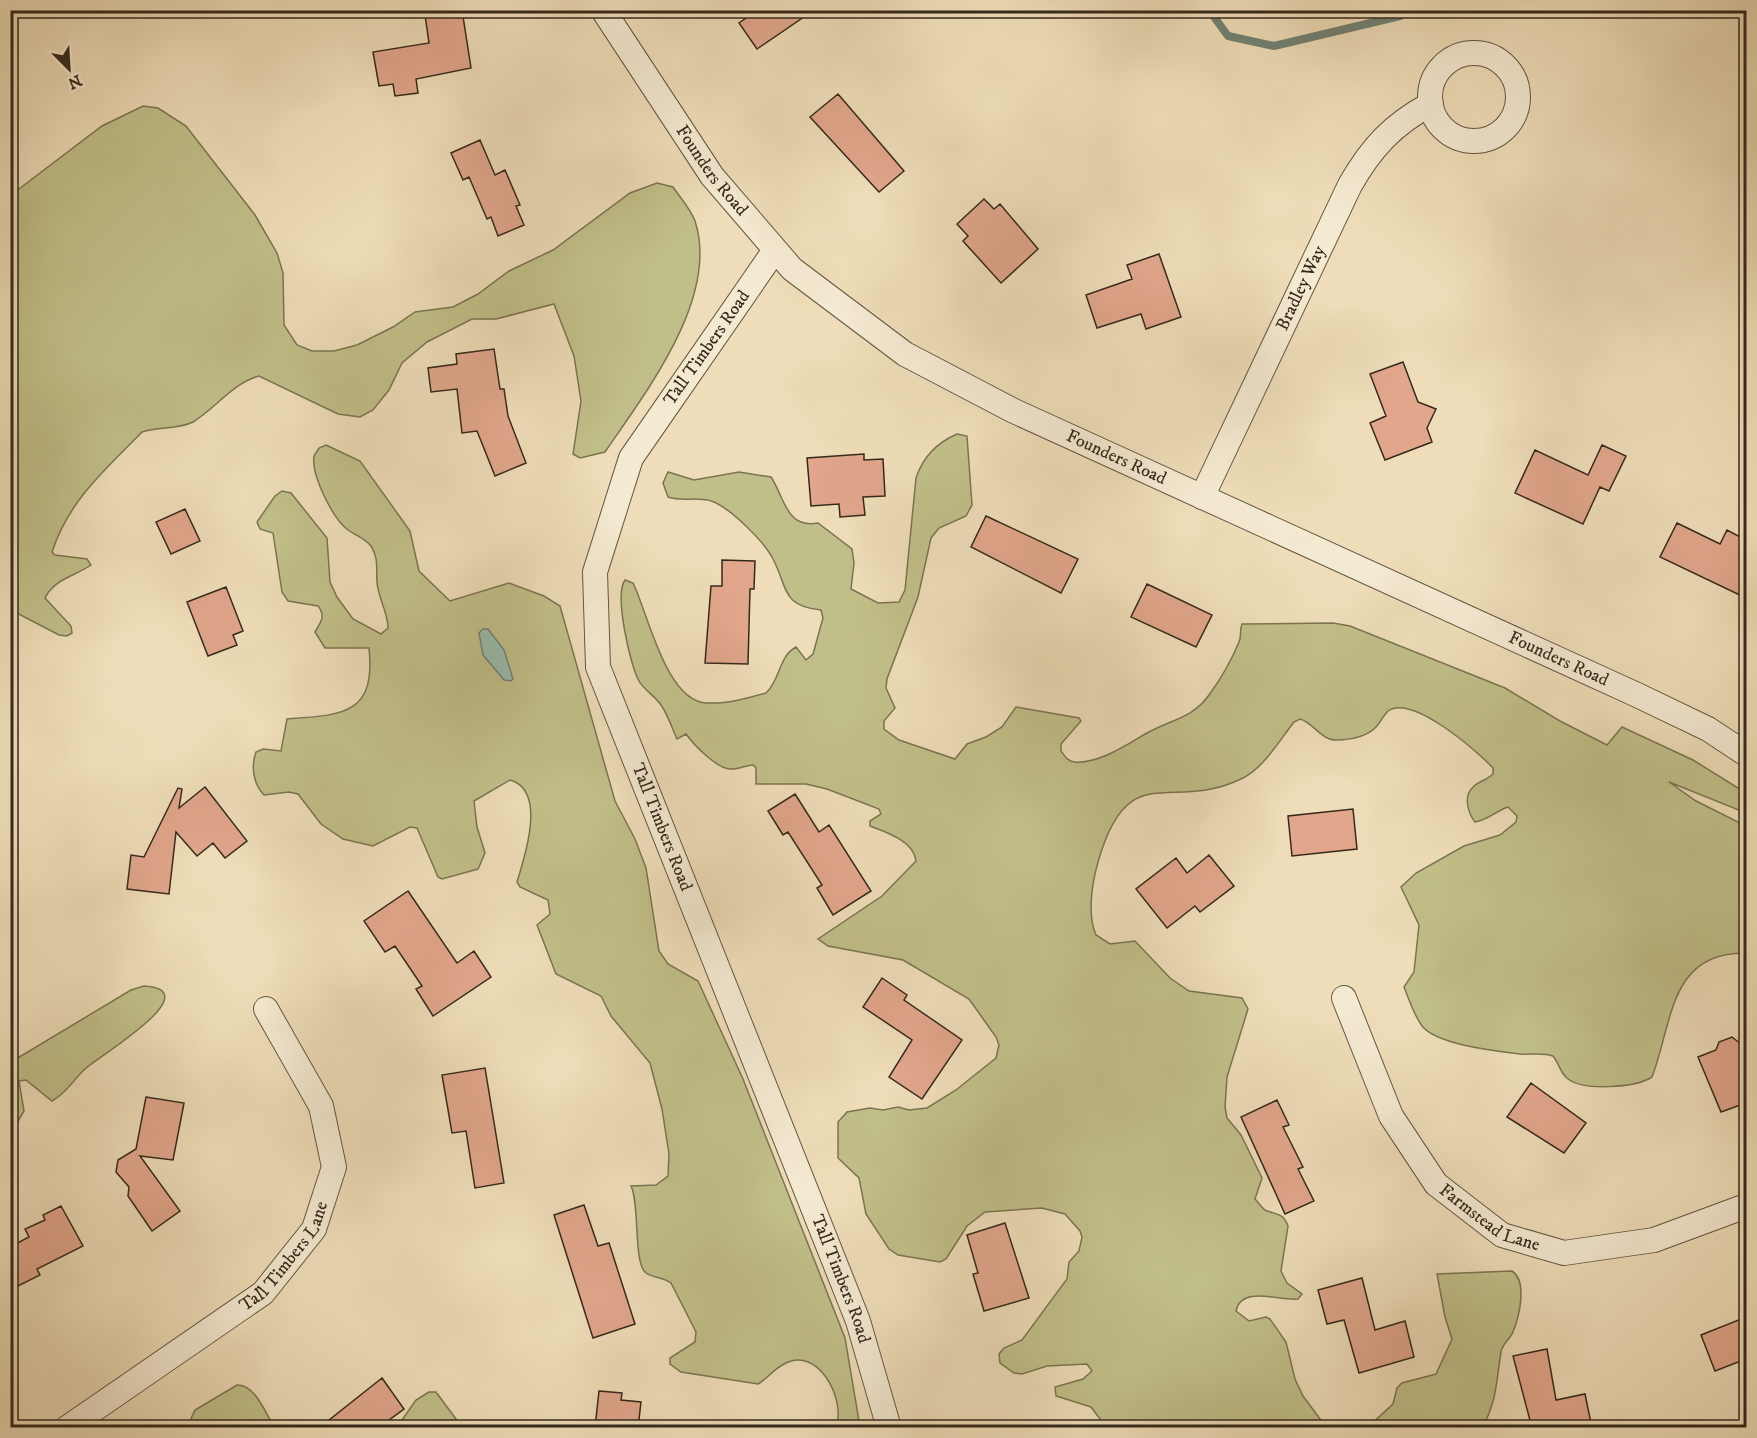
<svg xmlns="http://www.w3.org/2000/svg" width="1757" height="1438" font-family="'IM FELL DW Pica',serif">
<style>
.green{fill:#c1bf89;stroke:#7b7452;stroke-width:1.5}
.water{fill:#99bcae;stroke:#718174;stroke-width:1.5}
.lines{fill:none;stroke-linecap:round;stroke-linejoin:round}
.stream{stroke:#718174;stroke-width:8}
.building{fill:#e1a68c;stroke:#35291c;stroke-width:1.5}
.street-casing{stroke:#635643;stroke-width:26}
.street{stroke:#f4e9d1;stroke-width:24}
.labels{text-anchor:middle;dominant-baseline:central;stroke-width:4.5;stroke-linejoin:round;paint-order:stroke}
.street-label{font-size:18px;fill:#35291c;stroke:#f4e9d1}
</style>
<rect width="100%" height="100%" fill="#eeddb8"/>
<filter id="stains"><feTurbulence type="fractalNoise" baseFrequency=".00333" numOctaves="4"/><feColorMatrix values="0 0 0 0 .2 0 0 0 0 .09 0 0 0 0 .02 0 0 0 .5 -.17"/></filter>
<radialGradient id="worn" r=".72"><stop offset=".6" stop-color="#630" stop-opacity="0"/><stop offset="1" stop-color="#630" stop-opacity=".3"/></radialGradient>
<!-- green -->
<path class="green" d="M143,106L158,108L186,126L255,215L277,253L283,273L284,325L297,345L312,351H334L357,345L393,327L415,312L453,307L478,294L509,271L553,250L630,193L657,183L673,187C680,197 691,210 695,221C720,298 645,393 605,452L580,458L573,454L581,401L574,356L554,304L496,319H472L427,342L402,363L389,390L373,410L360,417L338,414L259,376C233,383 216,408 193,422C177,430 159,426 142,432C105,470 69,500 52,552L55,555L87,559L91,565C75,576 54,579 45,598L71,626L72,633L67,636L59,635L11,610V195L102,126Z
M957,434L967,436L972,505L966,516L939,528L931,538L918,597L887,679L886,688L895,708L884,721V729L899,740L955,759L967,744L986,737L1002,727L1016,707L1079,718L1081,721L1061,744V751C1065,756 1068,762 1075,762C1099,764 1128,744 1147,733C1170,720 1193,718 1209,695C1220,680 1232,659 1239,642C1242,636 1239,631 1242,624L1333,623L1350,626L1505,688L1560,721L1607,745L1622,727L1693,760L1746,793V813L1669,782L1696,801L1746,826V953C1669,952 1673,1022 1652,1077C1635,1088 1584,1091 1568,1079C1560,1073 1559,1063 1553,1056C1543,1052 1531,1055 1520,1054C1497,1051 1437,1045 1422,1026C1414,1015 1409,999 1404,987L1414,972L1419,925L1401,887L1416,873L1464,846L1500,835L1516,822L1517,816L1508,807C1496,811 1488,820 1475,822C1468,813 1463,796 1473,787C1479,781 1487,780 1493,774V768C1477,751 1412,694 1388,711C1384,715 1381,721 1377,726C1367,737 1349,740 1335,740C1322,740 1312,722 1300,719L1294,722C1279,741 1263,769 1241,779C1170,813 1128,756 1098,862C1092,883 1087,915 1096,935L1110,944L1135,941L1170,978L1189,991L1242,998L1248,1009L1227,1077L1225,1107L1227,1118L1241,1135L1262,1178L1255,1199C1258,1202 1262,1208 1265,1210C1276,1215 1283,1212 1288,1226L1281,1271L1287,1283L1302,1294L1298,1299C1280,1301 1241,1285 1236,1311L1249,1321L1266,1317L1270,1319L1286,1342L1295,1379L1303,1396L1326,1427H1106L1091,1407L1056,1396L1055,1387L1083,1379L1092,1371L1087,1364L1047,1366L1022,1374L1014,1373L1000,1363L999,1354L1004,1348L1022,1340L1067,1279L1069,1262L1079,1251L1082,1237L1080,1231L1065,1214L1042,1208L985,1212L967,1226L946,1259L940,1262L898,1255L889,1249L866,1214L859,1178L838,1158V1122L847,1112L870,1108L883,1110L898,1107L909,1110L927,1108L956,1090L996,1058L999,1045L996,1037L969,999L903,960L828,946L818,939L882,896L916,861C914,841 886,832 870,826V821L881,814L879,809L827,789L806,784H756V768L753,765C746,765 737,770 730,769C716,768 694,745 686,734L677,739C672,728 668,715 661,705C655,696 644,690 639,681C630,665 614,594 625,580L633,583C648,613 666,702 707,703C727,704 748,698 766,693C781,679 778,657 796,647L806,660L813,654L823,618L821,610C782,606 788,589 774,561C766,543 732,510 714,502C700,496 682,502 668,497L663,483L668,472L694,480L739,472L771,477C785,498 786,529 818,523L852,549L854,563L851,589L878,603L899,602L905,590L916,478C923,457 936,443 957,434Z
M326,445L360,461L410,531L419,571L450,601L509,583L544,596L560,606L615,801L635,839L646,868L659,951L668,964L698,981L743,1079L845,1338L860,1427H811L827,1423L832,1426L837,1423C844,1398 818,1345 784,1364C774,1369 767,1379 758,1384L681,1372L670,1364V1358L695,1342L696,1332L671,1283C664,1277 653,1278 646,1273C633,1263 640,1204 631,1186L656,1185L668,1176L669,1154L662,1109L650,1063L611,1016L601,996L556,974L537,925L550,914L548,900L520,887L517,882C525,856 547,790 510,780L474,801L477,827L485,853L478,869L442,879L438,877L417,828L410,827L373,846L343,839L321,824L298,794L289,792L264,795C253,784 251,766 256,752L263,749L281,751L287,719C343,715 376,715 369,648H325L315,632C321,622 326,616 318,606L288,601L282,592L273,533L260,529L257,522L275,496L282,491L291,493L327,538L330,582L337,597L353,619L381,634L388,628C388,612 378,598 377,582C376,569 379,559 371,546C366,539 355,535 348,530C333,519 311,475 314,456L319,448Z
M144,986C211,990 96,1058 85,1069C73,1080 67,1093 52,1101L26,1080L19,1081L24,1111L17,1123L11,1126V1062L131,990Z
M1512,1271C1528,1281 1519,1317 1513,1332C1510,1339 1502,1344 1501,1352C1497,1375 1497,1398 1486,1420L1476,1422L1471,1427H1368L1393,1404L1397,1388L1402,1383L1436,1374L1452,1339L1445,1317L1437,1274Z
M237,1385C255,1384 266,1414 274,1427H187L195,1410Z
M429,1392H436L462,1427H397L416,1400Z"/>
<!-- water -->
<path class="water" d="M483,629H488L504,650L513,679L511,681L504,680L483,655L479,633Z"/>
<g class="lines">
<!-- stream -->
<path class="stream" d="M1209,10L1228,36L1274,46L1400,16L1410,10"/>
</g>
<!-- building -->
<path class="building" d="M462,10L471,68L416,79L418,93L395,96L393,84L379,86L373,52L429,43L425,15Z
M758,10H814L757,49L739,23Z
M838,94L904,171L879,192L810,117Z
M480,140L495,175L505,170L520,205L516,206L524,225L498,236L491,217L487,219L469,177L463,180L451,153Z
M984,199L994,209L1000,204L1038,249L1001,283L963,241L968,236L957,224Z
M1159,254L1181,317L1146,329L1141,314L1097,328L1086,295L1132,279L1127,265Z
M494,349L500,389H504L508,416L526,463L495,476L477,431L462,433L457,389L431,392L428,368L457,364L456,354Z
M1403,362L1418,402L1436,409L1427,428L1432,442L1385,460L1370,423L1386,416L1370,374Z
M1602,445L1626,456L1609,491L1600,487L1583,524L1515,493L1535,450L1588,475Z
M864,454V460L883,459L885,496L863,497L865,515L840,517L839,504L811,506L807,458Z
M185,509L200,541L171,554L156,522Z
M986,516L1078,559L1061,593L971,547Z
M1677,523L1720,544L1727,530L1746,540L1739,555L1746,559V598L1660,557Z
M722,560L755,561L754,589H750L748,664L705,663L711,586H722Z
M1147,584L1212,615L1196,647L1131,617Z
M226,587L243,631L233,635L237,645L208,656L187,602Z
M205,787L247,841L225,858L213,843L197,856L176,832L169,894L127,889L131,855L144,857L178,788L182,789L179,808Z
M795,794L819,832L829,825L871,891L833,915L817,888L822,885L788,832L783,835L768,811Z
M1353,809L1357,849L1292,856L1288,816Z
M1209,855L1234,886L1200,912L1195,906L1167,928L1136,889L1176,858L1187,873Z
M408,891L457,963L474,951L491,977L433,1016L416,989L422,986L395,946L385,952L364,921Z
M882,978L907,995L904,1000L962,1040L922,1099L889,1077L912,1040L863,1007Z
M1732,1037L1746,1048V1103L1721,1112L1698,1057L1716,1050L1719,1042Z
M485,1068L504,1183L475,1188L466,1131L452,1133L442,1075Z
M1531,1083L1586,1123L1564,1153L1507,1117Z
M146,1097L184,1103L173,1160L140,1156L180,1211L152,1231L128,1196L129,1187L116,1172L118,1160L136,1149Z
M1277,1100L1289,1125L1283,1127L1303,1167L1298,1169L1314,1201L1285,1214L1241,1117Z
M584,1205L598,1246L609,1243L635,1324L593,1338L554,1215Z
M61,1206L83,1246L37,1269L40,1275L10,1290V1247L29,1237L25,1229L45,1220L43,1215Z
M1005,1223L1029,1298L984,1311L973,1274L978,1273L967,1235Z
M1362,1278L1375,1330L1405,1321L1414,1357L1359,1373L1344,1320L1327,1324L1318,1290Z
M1746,1317V1359L1715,1371L1701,1335Z
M1547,1349L1556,1400L1585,1394L1592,1428H1532L1513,1356Z
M382,1378L404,1409L378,1428H319Z
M599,1391L622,1393L621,1400L641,1402L638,1428H595Z"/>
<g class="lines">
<defs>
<g id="street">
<path id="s1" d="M603,10L712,176L792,269L905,354L1014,411L1635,694L1708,729L1746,754"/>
<circle cx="1474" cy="97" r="44"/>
<path id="s2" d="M775,250L631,458L595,572L598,667L858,1321L889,1428"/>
<path id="s3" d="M1202,497L1350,185C1371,148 1393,124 1431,104"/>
<path id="s4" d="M1344,998L1391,1116L1436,1184L1502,1235L1564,1253L1654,1240L1746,1206"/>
<path id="s5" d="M67,1428L263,1293L314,1229L334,1167L321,1106L266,1009"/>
</g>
</defs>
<!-- street casing -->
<use href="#street" class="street-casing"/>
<!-- street -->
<use href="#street" class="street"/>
</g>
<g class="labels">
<!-- street labels -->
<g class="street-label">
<text stroke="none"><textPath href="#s1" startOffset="194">Founders Road</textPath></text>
<text stroke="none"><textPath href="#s3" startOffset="231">Bradley Way</textPath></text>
<text transform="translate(707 348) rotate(-55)">Tall Timbers Road</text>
<text stroke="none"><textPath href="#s1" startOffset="698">Founders Road</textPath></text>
<text stroke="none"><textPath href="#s1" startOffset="1184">Founders Road</textPath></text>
<text stroke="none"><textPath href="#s2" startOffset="640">Tall Timbers Road</textPath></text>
<text stroke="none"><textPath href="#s4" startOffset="273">Farmstead Lane</textPath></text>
<text stroke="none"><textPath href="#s5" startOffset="280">Tall Timbers Lane</textPath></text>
<text stroke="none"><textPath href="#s2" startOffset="1126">Tall Timbers Road</textPath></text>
</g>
</g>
<!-- margin -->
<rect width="1757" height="1438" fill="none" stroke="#eeddb8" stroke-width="36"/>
<rect x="12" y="12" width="1733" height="1414" fill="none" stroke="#35291c" stroke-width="3"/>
<rect x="18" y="18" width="1721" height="1402" fill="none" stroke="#35291c" stroke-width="1.5"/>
<!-- north arrow -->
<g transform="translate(69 69) rotate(156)" stroke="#f4e9d1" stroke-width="4.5" paint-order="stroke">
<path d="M0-4.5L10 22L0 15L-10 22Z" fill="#35291c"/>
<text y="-9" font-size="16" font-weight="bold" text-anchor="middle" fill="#35291c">N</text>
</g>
<rect width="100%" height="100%" filter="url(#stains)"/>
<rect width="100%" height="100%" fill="url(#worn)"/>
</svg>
